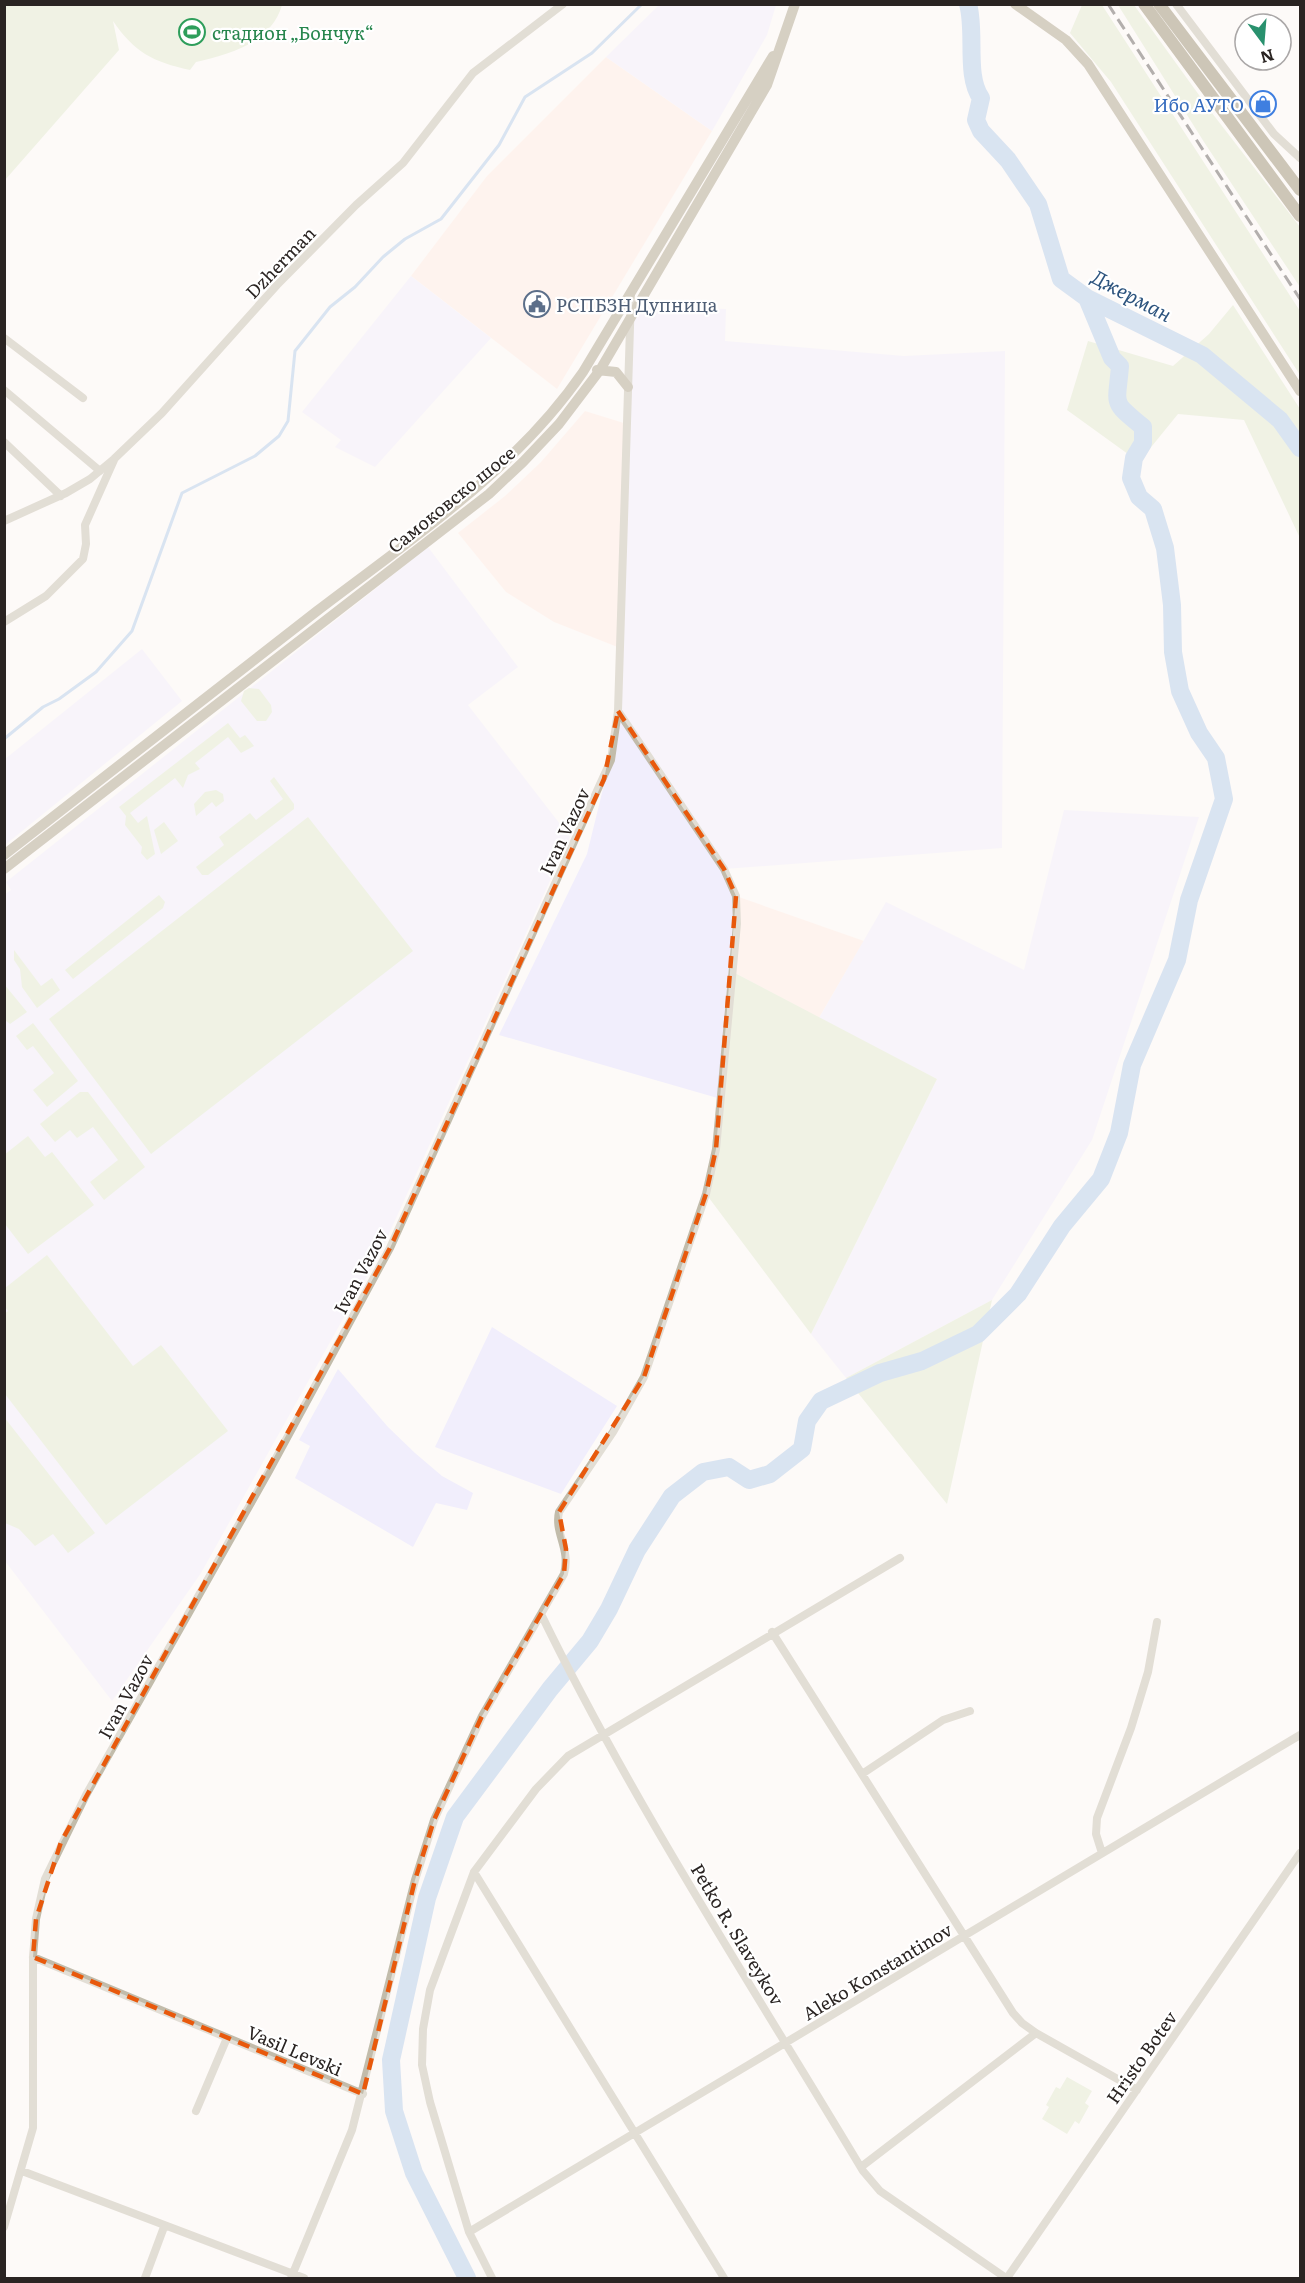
<svg xmlns="http://www.w3.org/2000/svg" width="1305" height="2283" font-family="Literata,serif">
<style>
.commercial{fill:#ffece3}
.industrial{fill:#f1eefc}
.green{fill:#dfe9cd}
.lines{fill:none;stroke-linecap:round;stroke-linejoin:round}
.stream{stroke:#aec9e9;stroke-width:3}
.river{stroke:#aec9e9;stroke-width:18}
.street{stroke:#c2bcab;stroke-width:8}
.secondary{stroke:#a79d84;stroke-width:10}
.primary{stroke:#938768;stroke-width:12}
.rail{stroke:#595452;stroke-width:3;stroke-dasharray:12 6;stroke-linecap:butt}
.marked{fill:none;stroke:#e8590c;stroke-width:4.5;stroke-dasharray:12 8;stroke-linejoin:round}
.labels{text-anchor:middle;dominant-baseline:central;stroke-width:4.5;stroke-linejoin:round;paint-order:stroke}
.leisure-label{font-size:18px;fill:#27864d;stroke:#fff;text-anchor:start}
.shop-label{font-size:18px;fill:#366cbe;stroke:#fff;text-anchor:end}
.street-label{font-size:18px;fill:#2a2422;stroke:#fff}
.service-label{font-size:18px;fill:#4e5e75;stroke:#fff;text-anchor:start}
.water-label{font-size:20px;font-style:italic;fill:#2d547e;stroke:#fff}
</style>
<rect width="100%" height="100%" fill="#fdfaf8"/>
<!-- commercial -->
<path class="commercial" d="M606,57L712,131L557,389L411,276L487,176Z
M585,411L627,424L620,648L554,622L506,592L458,533L505,496L541,462Z
M736,896L864,941L819,1018L733,972Z"/>
<!-- industrial -->
<path class="industrial" d="M659,5H776L767,35L712,131L606,57Z
M411,276L491,338L375,467L335,447L341,440L302,412Z
M638,306L726,309L725,341L904,356L1005,351L1002,848L724,869L736,896L721,1099L499,1035L587,854L615,740L630,319Z
M428,547L518,667L468,705L570,837L381,1251L201,1573L112,1701L5,1561L4,895L11,890L6,882Z
M142,649L182,701L5,845V759Z
M1064,810L1199,817L1092,1140L992,1300L846,1378L811,1334L937,1079L819,1018L886,902L1024,970Z
M492,1327L617,1406L561,1494L435,1447Z
M338,1369L388,1427L415,1453L442,1476L473,1493L467,1510L436,1503L413,1547L295,1478L310,1446L299,1440Z"/>
<!-- green -->
<path class="green" d="M5,4H282V5C271,43 230,54 196,62L190,70C153,62 134,52 113,21L119,50L5,180Z
M1082,5H1102L1300,311V375L1111,82L1070,33Z
M1118,5H1134L1212,113L1300,227V287L1204,142Z
M1233,305L1300,409V538L1244,420L1178,414L1139,462L1067,410L1088,341L1173,366L1209,334Z
M249,688L259,689L271,705L272,712L266,721H257L241,701L244,691Z
M228,723L240,738L245,735L254,746L241,753L228,737L195,763L200,769L188,775L183,788L175,778L130,813L138,823L147,816L155,854L147,860L141,853L142,847L125,825L126,816L119,807Z
M274,777L294,804V809L208,875H202L196,867L224,845L219,837L250,813L256,820L283,799L270,781Z
M216,790L223,794L224,801L216,807L212,802L196,816L194,804L205,792Z
M308,817L413,951L151,1154L49,1019Z
M164,822L178,841L161,854L154,830Z
M159,895L165,902L163,908L73,979L65,970Z
M14,950L41,986L52,978L60,990L37,1008L22,987L20,969L14,960Z
M733,972L937,1079L811,1334L706,1194L716,1149Z
M4,984L27,1012L10,1024L5,1020Z
M33,1023L78,1081L47,1107L33,1090L54,1073L33,1046L27,1050L16,1036Z
M80,1092H88L145,1167L104,1200L90,1182L118,1160L93,1127L77,1138L70,1130L55,1142L40,1124Z
M28,1136L45,1157L52,1152L94,1205L28,1254L5,1224L4,1155Z
M47,1255L133,1366L161,1345L228,1431L106,1525L5,1394L4,1314L8,1311L5,1307V1288Z
M992,1300L947,1504L846,1378Z
M4,1417L95,1533L68,1553L53,1534L35,1546L19,1529L5,1523Z
M1067,2077L1092,2091L1085,2103L1089,2106L1079,2124L1075,2121L1067,2134L1042,2119L1049,2107L1046,2105L1056,2087L1060,2089Z"/>
<g class="lines">
<!-- stream -->
<path class="stream" d="M4,739L43,707L59,699L96,672L132,631L182,493L255,456L279,436L288,421L295,351L330,307L355,287L383,257L405,239L441,219L499,145L525,97L592,53L642,4"/>
<!-- river -->
<path class="river" d="M968,4C976,32 965,76 981,98L976,120L981,131L1008,160L1038,204L1061,279L1087,298L1202,355L1280,420L1300,448
M467,2278L414,2173L394,2111L391,2060L427,1898L455,1817L550,1689L590,1641L609,1609L637,1550L672,1496L703,1472L729,1467L749,1480L770,1474L802,1449L807,1421L821,1401L880,1373L922,1361L978,1334L1018,1294L1062,1226L1101,1179L1119,1133L1132,1065L1177,960L1189,900L1224,799L1216,758L1199,733L1180,691L1173,652L1172,605L1165,548L1153,509L1139,497L1131,478L1134,458L1143,443V427C1110,400 1117,406 1120,366L1112,358L1087,298"/>
<!-- street -->
<path class="street" d="M1176,4L1274,134L1300,158
M4,338L83,398
M4,390L100,471
M4,442L61,496
M4,521L66,493L90,479L114,459L162,413L277,285L356,205L403,163L473,73L563,4
M4,622L46,596L83,559L86,544L85,525L114,460
M541,1614C635,1807 753,1987 863,2171L880,2191L1006,2278
M772,1632L1013,2013L1022,2023L1036,2033L1137,2090
M862,1774L943,1720L970,1711
M1102,1853L1096,1834L1097,1818L1131,1728L1148,1672L1157,1622
M474,1872L724,2278
M33,1957L363,2094
M196,2111L227,2038
M861,2167L1036,2033
M22,2171L304,2278
M4,2227L33,2128V1957L36,1919L45,1879L86,1795L269,1471L390,1248L611,760L618,711L631,295
M469,2232L1300,1735
M145,2278L164,2227
M291,2278L352,2130L415,1880L434,1820L482,1716L564,1574C571,1549 554,1533 559,1512L613,1432L644,1377L706,1194L716,1149L737,924L736,896L724,869L618,711
M492,2278L469,2232L430,2102L422,2065L423,2029L430,1990L474,1872L536,1789L568,1756L900,1558
M1007,2278L1300,1853"/>
<!-- secondary -->
<path class="secondary" d="M1015,4L1066,40L1088,64L1300,391
M597,370L616,372L628,387
M4,855C109,774 212,692 317,611C411,539 515,471 583,372L773,56
M4,869L489,494L523,462L559,424L600,370L767,85L795,4"/>
<!-- primary -->
<path class="primary" d="M1144,4L1300,216
M1159,4L1300,190"/>
<!-- rail -->
<path class="rail" d="M1108,4L1300,299"/>
</g>
<!-- marked area -->
<path d="M0 0H1305V2283H0ZM618,711L724,869L736,896L716,1149L706,1194L644,1377L559,1512L566,1549L564,1574L482,1716L434,1820L415,1880L363,2094L33,1957L36,1919L61,1842L390,1248L604,779Z" fill="#fdfaf8" fill-opacity=".55" fill-rule="evenodd"/>
<path class="marked" d="M618,711L724,869L736,896L716,1149L706,1194L644,1377L559,1512L566,1549L564,1574L482,1716L434,1820L415,1880L363,2094L33,1957L36,1919L61,1842L390,1248L604,779Z"/>
<!-- icons -->
<defs>
<symbol id="stadium-ring" viewBox="-11 -11 22 22"><circle r="9.5" fill="#fff" stroke="#2e9e5b" stroke-width="1.5"/><path d="M0-5a6.5 5 0 1 0 0 10a6.5 5 0 1 0 0-10ZM-3.5-1.8h7v3.6h-7Z" fill="#2e9e5b"/></symbol>
<symbol id="shop-ring" viewBox="-11 -11 22 22"><circle r="9.5" fill="#fff" stroke="#3f7fe0" stroke-width="1.5"/><path d="M-5-2.5h2.3a2.7 3.5 0 0 1 5.4 0H5L5.5 6h-11ZM-1.5-2.5h3a1.5 2.3 0 0 0-3 0Z" fill="#3f7fe0"/></symbol>
<symbol id="civic-ring" viewBox="-11 -11 22 22"><circle r="9.5" fill="#fff" stroke="#5c6f8a" stroke-width="1.5"/><path d="M-.6-6.5H3V-4.5H.6V-3L4-1V1h2V6H-6V1h2V-1L-.6-3ZM-1.2 2.5V6h2.4V2.5Z" fill="#5c6f8a"/></symbol>
</defs>
<g fill-rule="evenodd">
<use href="#stadium-ring" x="177" y="17" width="30" height="30"/>
<use href="#shop-ring" x="1248" y="89" width="30" height="30"/>
<use href="#civic-ring" x="522" y="289" width="30" height="30"/>
</g>
<g class="labels">
<!-- leisure labels -->
<g class="leisure-label">
<text x="212" y="32">стадион „Бончук“</text>
</g>
<!-- shop labels -->
<g class="shop-label">
<text x="1244" y="104">Ибо АУТО</text>
</g>
<!-- street labels -->
<g class="street-label">
<text transform="translate(280 262) rotate(-46)">Dzherman</text>
<text transform="translate(451 499) rotate(-39)">Самоковско шосе</text>
<text transform="translate(564 831) rotate(-65)">Ivan Vazov</text>
<text transform="translate(360 1271) rotate(-62)">Ivan Vazov</text>
<text transform="translate(125 1696) rotate(-61)">Ivan Vazov</text>
<text transform="translate(738 1934) rotate(59)">Petko R. Slaveykov</text>
<text transform="translate(877 1971) rotate(-31)">Aleko Konstantinov</text>
<text transform="translate(295 2050) rotate(23)">Vasil Levski</text>
<text transform="translate(1141 2057) rotate(-55)">Hristo Botev</text>
</g>
<!-- service labels -->
<g class="service-label">
<text x="556" y="304">РСПБЗН Дупница</text>
</g>
<!-- water labels -->
<g class="water-label">
<text transform="translate(1132 294) rotate(28)">Джерман</text>
</g>
</g>
<!-- border -->
<rect width="1305" height="2283" fill="none" stroke="#2a2422" stroke-width="12"/>
<!-- north arrow -->
<g transform="translate(1263 42) rotate(164)"><circle r="28" fill="#ffffff" stroke="#aaa7a7" stroke-width="1.5"/>
<path d="M0-4.5L10 22L0 15L-10 22Z" fill="#29916e"/>
<text y="-9" font-size="16" font-weight="bold" text-anchor="middle" fill="#2a2422">N</text>
</g>
</svg>
